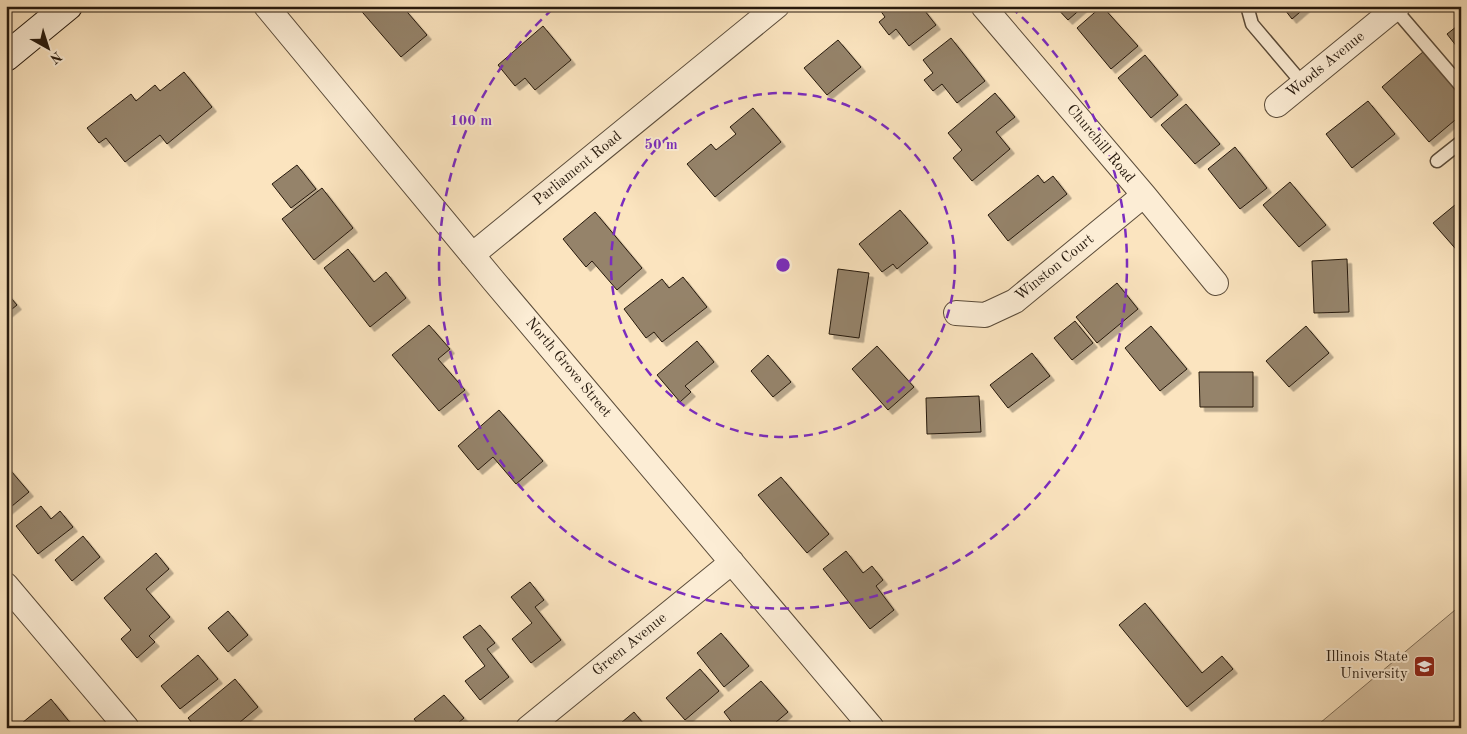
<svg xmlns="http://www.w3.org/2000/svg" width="1467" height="734" font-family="'Old Standard TT',serif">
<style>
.green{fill:#d7c1a1;stroke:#7e6d57}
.building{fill:#95836a;stroke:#26190d;filter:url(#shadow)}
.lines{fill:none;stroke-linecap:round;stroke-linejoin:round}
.service-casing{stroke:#5b4c3a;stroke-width:15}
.minor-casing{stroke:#5b4c3a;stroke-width:26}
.secondary-casing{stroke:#26190d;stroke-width:30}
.service{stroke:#fcedd5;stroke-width:12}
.minor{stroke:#fcedd5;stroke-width:24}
.secondary{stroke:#fcedd5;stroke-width:28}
.ring{fill:none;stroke:#7b2cbf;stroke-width:2.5;stroke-dasharray:9 6}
.labels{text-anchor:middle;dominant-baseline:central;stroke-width:4;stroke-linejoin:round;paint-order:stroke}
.street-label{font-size:15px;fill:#26190d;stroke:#fcedd5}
.poi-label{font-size:15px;fill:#26190d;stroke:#fcedd5;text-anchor:end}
.centre{fill:#7b2cbf;stroke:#fcedd5;stroke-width:2.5}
.ring-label{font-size:15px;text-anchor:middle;font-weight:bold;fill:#7b2cbf;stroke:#fcedd5;stroke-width:4;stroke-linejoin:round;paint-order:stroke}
</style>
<defs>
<filter id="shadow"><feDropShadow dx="4.5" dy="4.5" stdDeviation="0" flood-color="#0004"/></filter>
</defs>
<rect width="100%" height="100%" fill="#fbe4bf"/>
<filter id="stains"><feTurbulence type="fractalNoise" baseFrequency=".004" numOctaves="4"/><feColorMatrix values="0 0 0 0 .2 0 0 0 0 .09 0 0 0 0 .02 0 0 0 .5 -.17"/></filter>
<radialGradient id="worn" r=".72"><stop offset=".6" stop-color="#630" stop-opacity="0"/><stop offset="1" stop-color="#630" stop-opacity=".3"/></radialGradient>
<!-- green -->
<path class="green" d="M1461,605V728H1314Z"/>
<!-- building -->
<path class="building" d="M357,6H402L427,35L401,57Z
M877,6H921L936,25L909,46L896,29L889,35L879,22L885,17Z
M1055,6H1084L1068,20Z
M1102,6L1138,46L1111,69L1077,28Z
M1282,6H1307L1292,19Z
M1461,23V52L1447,34Z
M543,26L571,60L535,90L525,78L515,86L498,65Z
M951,38L985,81L957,103L942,84L933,91L924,80L933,73L923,60Z
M838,40L861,67L827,95L804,68Z
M1424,51L1461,94V115L1429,142L1382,87Z
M1145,55L1178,95L1151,118L1118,78Z
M184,72L212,107L167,144L160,135L125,162L106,138L99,143L87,128L131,94L136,101L155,85L160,91Z
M995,93L1015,117L996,132L1010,149L972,181L953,158L962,150L948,133Z
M1368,101L1395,134L1352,168L1326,134Z
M1186,104L1220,144L1195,164L1161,125Z
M753,108L781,142L715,197L687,164L711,144L716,150L736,134L730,127Z
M1235,147L1267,188L1240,209L1208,169Z
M297,165L316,189L291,208L272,184Z
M1038,175L1044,183L1053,176L1067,194L1008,241L988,215Z
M1290,182L1326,225L1299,247L1263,205Z
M322,188L353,228L314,260L282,219Z
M1461,200V255L1433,223Z
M900,210L928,243L897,269L893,264L882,272L859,244Z
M595,212L642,268L617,290L592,261L586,267L563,239Z
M348,249L374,282L386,272L406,298L370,327L324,268Z
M1347,259L1349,312L1314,313L1312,261Z
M838,269L869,273L859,338L829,334Z
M683,277L707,307L662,342L654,332L646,338L624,309L662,279L669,288Z
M1117,283L1138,309L1097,343L1076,317Z
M6,292L17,305L6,314Z
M1075,321L1093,343L1072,360L1054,338Z
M429,325L450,349L438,359L465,390L439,411L392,355Z
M1151,326L1187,369L1160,391L1125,348Z
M1306,326L1329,353L1289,387L1266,361Z
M697,341L714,362L685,386L691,392L680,402L657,375Z
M877,346L914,387L888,410L852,369Z
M1032,353L1050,376L1008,408L990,385Z
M768,355L791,382L773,397L751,371Z
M1199,372H1253V407H1200Z
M979,396L981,432L927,434L926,398Z
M499,410L543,461L516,484L493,457L478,470L458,446Z
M6,465L29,492L6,511Z
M781,477L829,534L807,553L758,495Z
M41,506L51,519L60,511L73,527L38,554L16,526Z
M83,536L100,557L72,581L55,560Z
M846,551L863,573L872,566L883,580L876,586L894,610L870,629L823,569Z
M156,553L169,569L146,589L170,617L149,636L155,642L137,658L121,639L131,630L104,598Z
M530,582L544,600L535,607L561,640L531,663L512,639L532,623L511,597Z
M1145,603L1202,673L1222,656L1233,669L1187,707L1119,625Z
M228,611L248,635L228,652L208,628Z
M480,625L495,643L487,649L509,677L480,700L465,681L485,666L463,637Z
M721,633L749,666L724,687L697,653Z
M198,655L218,679L180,709L161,686Z
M700,669L719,691L685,720L666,698Z
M235,679L258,707L233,728H196L188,718Z
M761,681L788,712L769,728H762L759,724L755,728H736L724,712Z
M444,695L464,718L452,728H421L414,719Z
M51,699L72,725L69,728H16Z
M634,712L647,728H615Z"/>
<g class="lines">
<defs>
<path id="service" d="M1247,6L1252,24L1303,84
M1395,9L1461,86
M1437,161L1461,142"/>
<path id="minor" d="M266,6L493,280L872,728
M983,6L1144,195L1216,283
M1277,105L1398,6
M472,255L777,6
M956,313L985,315L1015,301L1144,195
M6,585L127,728
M528,728L732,562"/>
<path id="secondary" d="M6,57L68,6"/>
</defs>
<!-- service casing -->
<use href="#service" class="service-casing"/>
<!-- minor casing -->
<use href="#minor" class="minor-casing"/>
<!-- secondary casing -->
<use href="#secondary" class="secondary-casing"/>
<!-- service -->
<use href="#service" class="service"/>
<!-- minor -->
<use href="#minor" class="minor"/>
<!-- secondary -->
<use href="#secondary" class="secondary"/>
</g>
<!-- distance rings -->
<g class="ring">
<circle cx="783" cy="265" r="172"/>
<path d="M1011 7A344 344 0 1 1 555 7"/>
</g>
<!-- icons -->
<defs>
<symbol id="university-square" viewBox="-11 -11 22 22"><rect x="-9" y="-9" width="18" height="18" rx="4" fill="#8f2418" stroke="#fcedd5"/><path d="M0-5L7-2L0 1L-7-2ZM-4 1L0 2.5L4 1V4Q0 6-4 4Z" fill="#fff"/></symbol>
</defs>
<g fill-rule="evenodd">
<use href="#university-square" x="1412" y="654" width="25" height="25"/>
</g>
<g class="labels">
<!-- street labels -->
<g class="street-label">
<text transform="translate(1326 65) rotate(-39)">Woods Avenue</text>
<text transform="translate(1100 144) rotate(50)">Churchill Road</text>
<text transform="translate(578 169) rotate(-39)">Parliament Road</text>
<text transform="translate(1055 268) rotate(-39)">Winston Court</text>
<text transform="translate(568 368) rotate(50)">North Grove Street</text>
<text transform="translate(630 645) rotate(-39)">Green Avenue</text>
</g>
<!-- poi labels -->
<g class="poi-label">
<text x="1408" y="657">Illinois State<tspan x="1408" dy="17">University</tspan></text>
</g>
</g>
<circle cx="783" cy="265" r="8" class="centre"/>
<g class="ring-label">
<text x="471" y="125">100 m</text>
<text x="661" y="149">50 m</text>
</g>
<!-- margin -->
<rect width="1467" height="734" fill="none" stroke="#fbe4bf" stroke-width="25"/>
<rect x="8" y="8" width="1452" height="719" fill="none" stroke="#26190d" stroke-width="2.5"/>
<rect x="12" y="12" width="1442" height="709" fill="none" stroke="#26190d"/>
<!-- north arrow -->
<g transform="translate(48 48) rotate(141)" stroke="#fcedd5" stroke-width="4" paint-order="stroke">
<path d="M0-4L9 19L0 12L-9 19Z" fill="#26190d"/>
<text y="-8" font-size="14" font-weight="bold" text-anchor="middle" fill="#26190d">N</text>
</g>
<rect width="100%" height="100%" filter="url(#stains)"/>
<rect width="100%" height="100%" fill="url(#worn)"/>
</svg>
